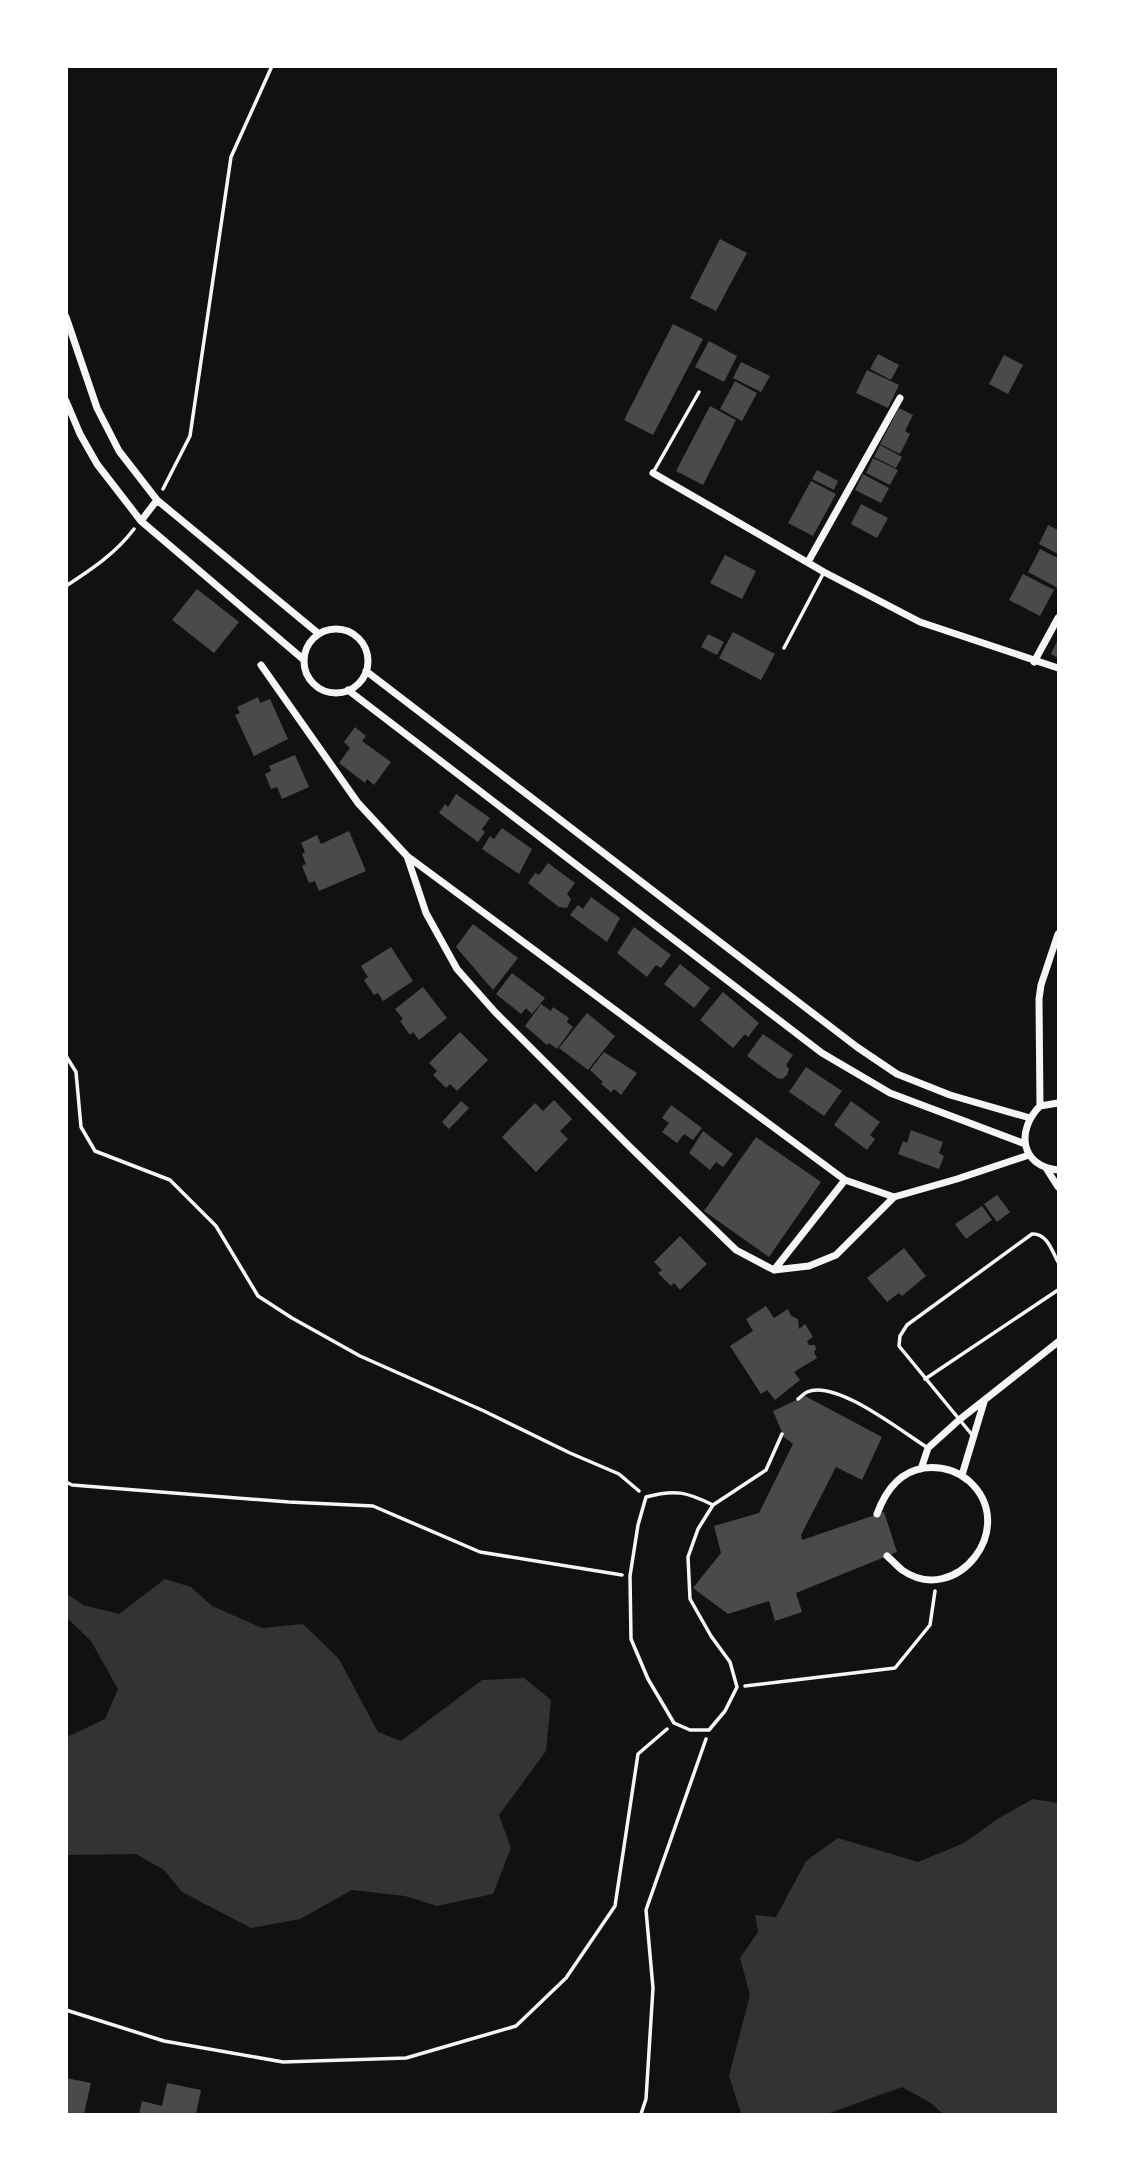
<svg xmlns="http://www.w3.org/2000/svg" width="1125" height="2181" font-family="Montserrat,sans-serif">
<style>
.water{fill:#333}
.building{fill:#4a4a4a}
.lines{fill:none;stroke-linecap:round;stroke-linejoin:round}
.path{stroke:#f5f5f5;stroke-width:3.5}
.service{stroke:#f5f5f5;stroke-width:3.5}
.minor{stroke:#f5f5f5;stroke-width:7}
</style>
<rect width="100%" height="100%" fill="#111"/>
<!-- water -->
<path class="water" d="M165,1579L191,1587L212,1606L262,1628L303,1624L339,1659L378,1732L401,1741L482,1680L524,1678L551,1700L546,1751L499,1815L511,1848L493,1894L437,1906L405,1896L352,1890L300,1919L251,1928L182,1892L164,1870L136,1854L67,1855V1737L105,1719L118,1689L91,1641L67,1618V1594L83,1605L119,1614Z
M1033,1799L1058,1803V2114H943L931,2103L902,2087L827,2114L741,2113L729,2076L750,1995L740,1958L758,1932L755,1915L776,1917L806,1861L838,1838L918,1862L964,1843L999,1818Z"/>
<!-- building -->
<path class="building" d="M720,239L747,253L716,311L690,298Z
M673,324L703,339L653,435L624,420Z
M709,341L737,356L724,382L695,367Z
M878,354L899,365L891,380L870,369Z
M1004,355L1023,365L1008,394L989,384Z
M741,362L770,376L761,392L733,378Z
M867,370L899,385L888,408L856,393Z
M735,381L757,393L742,421L720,409Z
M710,406L736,420L703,485L676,471Z
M899,408L913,415L905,431L910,434L900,454L880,444Z
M880,445L902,457L896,468L874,457Z
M873,458L898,470L890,485L866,473Z
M817,470L838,481L834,490L812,479Z
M863,474L889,488L881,503L855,490Z
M811,481L836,494L813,536L788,523Z
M861,504L888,518L877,538L851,524Z
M1048,525L1058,530V554L1039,544Z
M1040,549L1058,558V588L1028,572Z
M725,555L756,571L742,599L710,583Z
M1023,574L1054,590L1040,616L1009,600Z
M197,589L239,622L214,653L172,620Z
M733,632L775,654L761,680L719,658Z
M708,634L724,642L717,655L701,647Z
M1058,639V658L1051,654Z
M258,697L260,703L270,699L288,739L254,756L235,715L240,713L237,707Z
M355,727L366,736L362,741L391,762L374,785L367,779L365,783L339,763L350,748L344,742Z
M295,755L309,787L282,799L277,787L271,789L265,774L271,771L269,766Z
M456,794L490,818L482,829L485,832L478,842L439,813L445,804L448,807Z
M502,828L532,849L519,874L482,849L490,836L494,839Z
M349,831L366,871L319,891L315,881L309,883L302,866L306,864L302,854L305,852L301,843L317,835L321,844Z
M548,863L575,883L567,894L571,899L567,908L559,907L528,883L535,873L539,875Z
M591,897L620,918L607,942L570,915L578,905L583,909Z
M473,924L518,958L493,990L456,947Z
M634,927L671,955L661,968L656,965L647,977L617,953Z
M391,947L413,981L383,1001L378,993L374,995L364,980L368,977L361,966Z
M680,964L710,988L694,1008L664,984Z
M512,973L545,998L532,1014L526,1008L521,1014L496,994Z
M423,987L447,1018L419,1040L413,1032L410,1035L400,1021L403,1019L395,1009Z
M723,992L759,1023L748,1037L745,1034L733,1048L700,1020Z
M541,1004L551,1011L553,1007L569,1018L567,1022L573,1027L557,1049L549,1043L547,1045L525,1026Z
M587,1013L615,1036L588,1070L559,1048Z
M460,1032L488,1060L457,1091L450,1084L446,1088L433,1075L437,1071L429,1063Z
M763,1034L793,1055L786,1065L789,1069L787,1075L782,1079L777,1078L747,1056Z
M604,1052L637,1073L621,1095L614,1089L611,1092L601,1084L603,1082L590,1070Z
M806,1067L842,1091L824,1116L789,1092Z
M554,1100L572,1119L560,1131L568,1139L536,1172L502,1137L535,1103L543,1111Z
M461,1101L469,1108L449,1129L442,1122Z
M851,1101L880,1122L870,1135L875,1139L867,1150L834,1125Z
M671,1105L702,1128L693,1140L684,1134L677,1143L662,1132L669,1123L662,1118Z
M911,1130L943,1142L939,1153L944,1156L939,1169L898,1154L903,1141L907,1143Z
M703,1131L733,1154L723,1167L716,1162L710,1170L689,1153Z
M756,1137L821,1182L769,1257L704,1211Z
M997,1195L1010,1212L997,1222L984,1204Z
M982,1206L992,1220L966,1239L955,1224Z
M680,1236L707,1264L680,1290L674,1283L671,1286L658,1273L662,1270L654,1262Z
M904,1248L926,1276L902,1296L899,1293L887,1302L867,1278Z
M766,1306L774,1318L788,1309L791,1316L798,1319L799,1329L805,1324L813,1337L807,1341L809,1345H815L816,1349L814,1352L817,1358L794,1372L800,1380L775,1400L767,1390L761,1394L730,1346L753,1331L746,1319Z
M805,1396L882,1437L862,1480L836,1467L801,1535L802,1540L884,1512L897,1552L796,1593L802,1612L775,1621L769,1601L728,1614L693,1588L721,1553L714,1526L759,1513L793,1444L784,1437L773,1411Z
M66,2078L91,2083L84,2114H66Z
M167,2083L201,2090L196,2114H139L142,2101L162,2106Z"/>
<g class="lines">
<!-- path -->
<path class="path" d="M163,489L190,436L231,157L272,66
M66,586C92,569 116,553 134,529
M66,1056L76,1072L81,1127L95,1151L170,1180L216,1226L258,1296L292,1318L360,1356L484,1411L570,1453L619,1474L639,1491
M66,1482L72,1485L289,1502L373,1506L480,1552L622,1575
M745,1686L895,1668L930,1625L935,1591
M66,2010L164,2041L283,2062L406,2058L516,2026L566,1978L615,1906L638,1754L667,1729
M641,2114L646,2099L653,1988L646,1910L706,1739"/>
<!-- service -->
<path class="service" d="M654,471L699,392
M784,648L823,574
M925,1379L1058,1290
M798,1399C801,1397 803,1394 807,1392C836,1379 902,1432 928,1448
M973,1436L899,1346L900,1336L907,1325L1032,1234C1047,1233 1052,1251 1058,1262
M713,1505C687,1492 675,1489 646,1497L638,1525L630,1576L631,1639L648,1679L674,1723L690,1730H709L725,1711L737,1687L730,1662L711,1636L690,1599L688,1557L698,1529L713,1505L766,1470L782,1434"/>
<!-- minor -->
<path class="minor" d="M66,317L97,408L119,451L157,500L319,634
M66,401L80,434L97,464L141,521L304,660
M653,473L824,572L920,622L1058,668
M141,521L157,500
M808,562L900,398
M304 661a32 32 0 1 1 64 0a32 32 0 1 1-64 0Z
M1034,662L1058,618
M261,665L358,803L407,856L845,1180L894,1197L957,1179L1029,1155
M366,671L857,1047L897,1074L950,1095L1030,1118
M348,690L822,1053L890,1093L1025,1144
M407,856L426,913L457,969L495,1012L631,1148L736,1250L774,1270L809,1266L836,1255L894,1197
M1058,1103L1040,1106C1016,1130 1020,1166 1058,1170
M1040,1106L1039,999L1041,985L1058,934
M1046,1168L1058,1187
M774,1270L845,1180
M921,1469L928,1448L959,1420L1058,1342
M962,1475L984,1402
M877,1514C885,1492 898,1472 924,1468C941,1466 956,1470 969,1481C1020,1527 956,1608 902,1570C897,1566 892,1560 887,1556"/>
</g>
<!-- border -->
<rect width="1125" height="2181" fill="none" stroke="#ffffff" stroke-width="136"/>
</svg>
